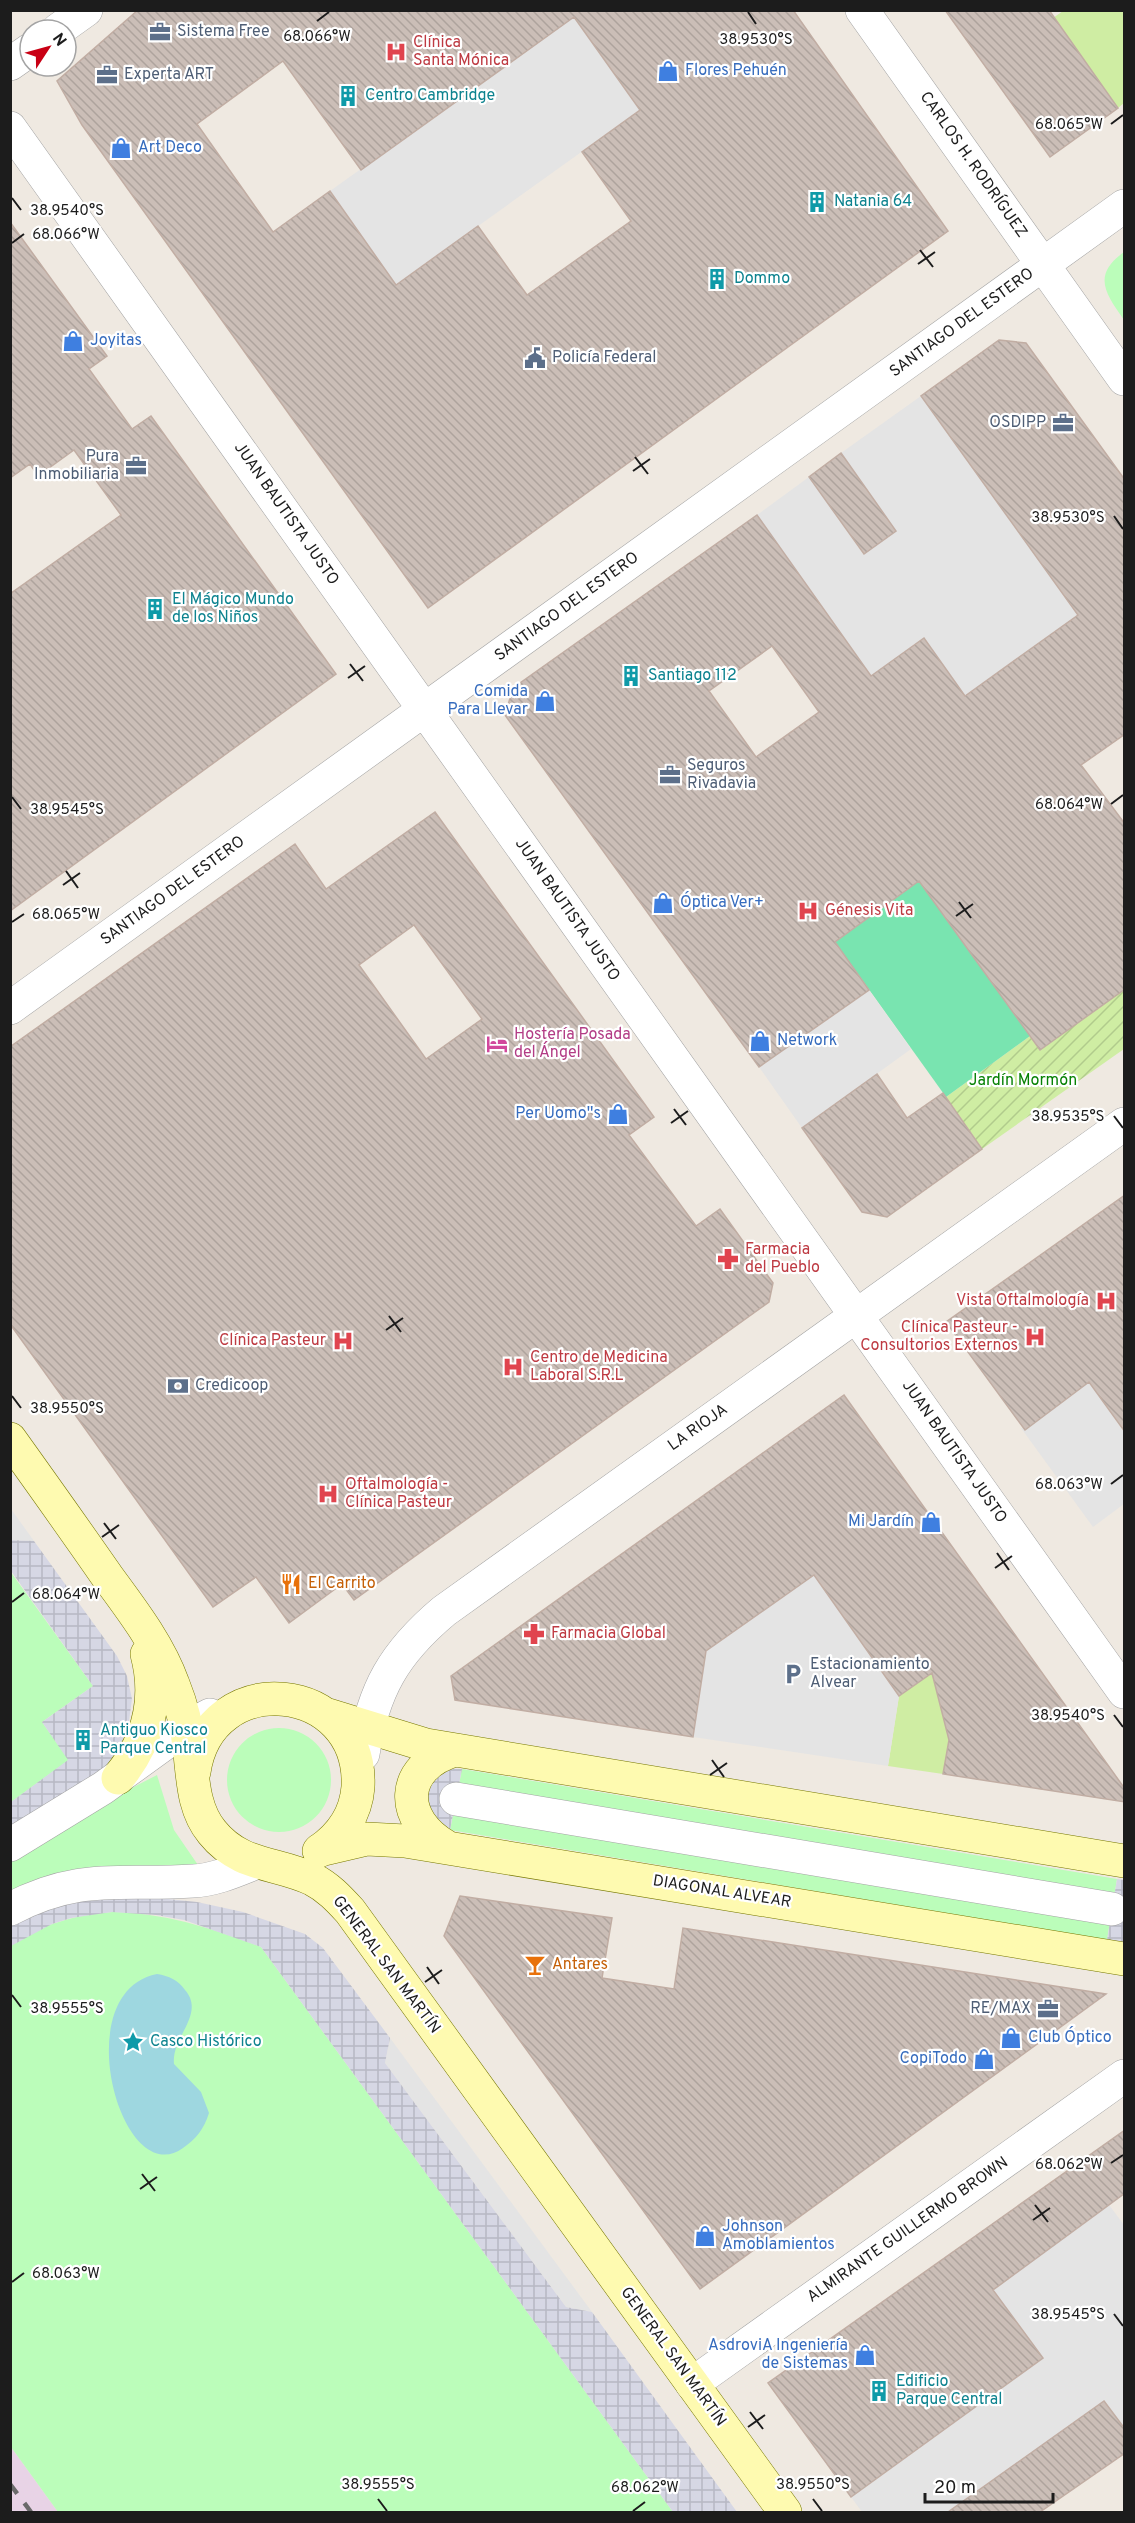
<svg xmlns="http://www.w3.org/2000/svg" width="1135" height="2523" font-family="Overpass,sans-serif">
<style>
.industrial{fill:#e8d3e6}
.grass{fill:#cfeda3}
.park{fill:#bbfdba}
.garden{fill:url(#garden-furrows)}
.pitch{fill:#79e4b0}
.parking{fill:#e4e4e4}
.plaza{fill:url(#plaza-grid)}
.water{fill:#9ed7e0}
.building{fill:url(#building-back-hatch);stroke:#c1ada3;stroke-width:1.5;fill-rule:evenodd}
.lines{fill:none;stroke-linecap:round;stroke-linejoin:round}
.pedestrian-casing{stroke:#a3a3a3;stroke-width:34}
.minor-casing{stroke:#a3a3a3;stroke-width:34}
.tertiary-casing{stroke:#a3a3a3;stroke-width:34}
.secondary-casing{stroke:#767700;stroke-width:34}
.pedestrian{stroke:#fff;stroke-width:33}
.minor{stroke:#fff;stroke-width:33}
.tertiary{stroke:#fff;stroke-width:33}
.secondary{stroke:#fefab0;stroke-width:33}
.rail{stroke:#6a6a6a;stroke-width:4.5;stroke-dasharray:12 12;stroke-linecap:butt}
.ticks{fill:none;stroke:#1c1c1c;stroke-width:2}
.labels{text-anchor:middle;dominant-baseline:central;stroke-width:4.5;stroke-linejoin:round;paint-order:stroke}
.service-label{font-size:16px;fill:#4e5e75;stroke:#fff;text-anchor:start}
.health-label{font-size:16px;fill:#be3a42;stroke:#fff;text-anchor:start}
.shop-label{font-size:16px;fill:#366cbe;stroke:#fff;text-anchor:start}
.culture-label{font-size:16px;fill:#0d838f;stroke:#fff;text-anchor:start}
.street-label{font-size:16px;fill:#1c1c1c;stroke:#fff}
.hotel-label{font-size:16px;fill:#b23c85;stroke:#fff;text-anchor:start}
.park-label{font-size:16px;fill:#068104;stroke:#fff}
.food-label{font-size:16px;fill:#c56008;stroke:#fff;text-anchor:start}
.ticks-label{font-size:15px;text-anchor:middle;fill:#1c1c1c;stroke:#fff;stroke-width:4.5;stroke-linejoin:round;paint-order:stroke}
</style>
<defs>
<pattern id="garden-furrows" width="10" height="10" patternUnits="userSpaceOnUse" patternTransform="scale(1.5)"><rect width="10" height="10" fill="#cfeda3"/><path d="M-1 1l2-2M0 10L10 0M9 11l2-2" fill="none" stroke="#b1cb8c"/></pattern>
<pattern id="plaza-grid" width="8" height="8" patternUnits="userSpaceOnUse" patternTransform="scale(1.5)"><rect width="8" height="8" fill="#d6d7e4"/><path d="M0 4h8M4 0v8" fill="none" stroke="#b7b8c3"/></pattern>
<pattern id="building-back-hatch" width="6" height="6" patternUnits="userSpaceOnUse" patternTransform="scale(1.5)"><rect width="6" height="6" fill="#cbbeb7"/><path d="M-1 5l2 2M0 0l6 6M5-1l2 2" fill="none" stroke="#aea39d"/></pattern>
</defs>
<rect width="100%" height="100%" fill="#efe9e1"/>
<!-- industrial -->
<path class="industrial" d="M11,2447L58,2512H11Z"/>
<!-- grass -->
<path class="grass" d="M1063,11H1124V103L1118,108L1053,18Z
M932,1673L949,1740L943,1774L888,1766L899,1696Z"/>
<!-- park -->
<path class="park" d="M1124,252V320C1105,293 1092,275 1124,252Z
M10,1571L93,1686L42,1722L69,1760L11,1802Z
M227 1780a52 52 0 1 1 104 0a52 52 0 1 1-104 0Z
M462,1769L1117,1879L1107,1940L450,1830Z
M157,1775L174,1830L198,1865L11,1897V1856L83,1813Z
M112,1912C165,1913 212,1928 261,1947L673,2512H58L11,2447L10,1946C41,1924 75,1915 112,1912Z"/>
<!-- garden -->
<path class="garden" d="M1124,989V1049L982,1149L946,1097L1030,1036Z"/>
<!-- pitch -->
<path class="pitch" d="M919,881L1030,1036L946,1097L835,942Z"/>
<!-- parking -->
<path class="parking" d="M574,17L640,110L340,325L330,191Z
M921,396L1078,615L965,696L924,638L871,676L757,515L809,477L863,554L896,531L841,453Z
M869,990L911,1049L802,1128L759,1067Z
M1089,1382L1124,1432V1504L1093,1527L1021,1428L1026,1429Z
M11,1509L34,1541L11,1540Z
M814,1575L899,1696L888,1766L693,1737L706,1651Z
M390,2038L592,2312L566,2307L385,2063Z
M1078,2163L1124,2225V2429L1104,2401L948,2512H862L851,2497L1043,2358L993,2290L1046,2186Z"/>
<!-- plaza -->
<path class="plaza" d="M10,1540L34,1541L117,1656L127,1676L132,1699L127,1736L112,1759L104,1768L11,1834V1802L68,1760L42,1722L93,1686L11,1571Z
M448,1769H462L450,1830L431,1819L425,1789Z
M1117,1879L1124,1880V1942L1107,1940Z
M149,1897L197,1902L243,1912L305,1934L323,1948L390,2038L385,2063L566,2307L592,2312L737,2512H673L261,1947L184,1920L156,1915L112,1912L71,1918L52,1924L11,1946V1926L37,1912L79,1899Z"/>
<!-- water -->
<path class="water" d="M157,1974C169,1976 178,1980 185,1990C206,2014 171,2037 174,2064L201,2092L209,2113C204,2129 196,2139 183,2148C121,2193 66,1992 157,1974Z"/>
<!-- building -->
<path class="building" d="M138,10H793L948,231L428,608L82,125L57,81ZM574,17L640,110L582,152L631,221L527,295L478,226L396,285L330,191L273,232L197,124L283,61L361,170Z
M945,10H1049L1118,108L1050,157Z
M10,222L107,356L89,369L132,429L151,416L336,674L10,911V594L121,515L74,450L38,476L30,464L10,478Z
M999,340L1026,343L1125,480V734L1081,765L1125,824V989L1040,1050L919,881L835,942L869,990L759,1067L505,715L513,688L757,515L871,676L924,638L965,696L1078,615L921,396ZM772,646L819,712L756,757L709,691Z
M841,453L896,531L864,554L809,477Z
M435,812L654,1117L629,1135L696,1226L720,1209L773,1283L769,1302L354,1600L342,1584L289,1623L256,1577L213,1607L10,1324V1047L295,844L326,889ZM414,925L482,1019L426,1059L359,965Z
M877,1074L907,1118L943,1093L982,1149L887,1217L862,1212L802,1128Z
M1125,1195V1432L1089,1382L1025,1430L946,1322Z
M844,1395L1125,1789V1802L943,1774L949,1740L932,1673L899,1696L814,1575L706,1651L693,1737L455,1700L451,1676Z
M460,1896L612,1918L602,1978L674,1989L683,1928L1106,1994L700,2289L444,1936Z
M1125,2130V2193L993,2290L1043,2358L851,2497L768,2383Z
M1104,2401L1125,2429V2453L1040,2512H948Z"/>
<g class="lines">
<defs>
<path id="pedestrian" d="M456,1799L1112,1909"/>
<path id="minor" d="M862,10L1124,379
M10,128L1124,1692
M10,1008L1124,206
M363,1754C373,1690 394,1653 444,1611L1124,1124
M10,1845L103,1788L186,1728L210,1715
M10,1909C81,1872 120,1886 193,1881C215,1880 235,1871 255,1863
M692,2384L1124,2076"/>
<path id="tertiary" d="M58,30L86,10
M10,64L30,50"/>
<path id="secondary" d="M10,1439C43,1485 75,1530 107,1576C132,1610 159,1645 173,1684C181,1704 187,1726 189,1746C193,1775 192,1808 212,1832C240,1867 276,1862 312,1879C328,1887 339,1899 350,1911L785,2512
M325,1714L426,1745L1124,1861
M194,1772C209,1665 363,1680 358,1787C356,1814 341,1836 319,1851
M118,1778C148,1742 159,1700 147,1654
M447,1847C398,1819 399,1767 455,1750
M320,1850L367,1839L405,1841L1124,1959"/>
</defs>
<!-- pedestrian casing -->
<use href="#pedestrian" class="pedestrian-casing"/>
<!-- minor casing -->
<use href="#minor" class="minor-casing"/>
<!-- tertiary casing -->
<use href="#tertiary" class="tertiary-casing"/>
<!-- secondary casing -->
<use href="#secondary" class="secondary-casing"/>
<!-- pedestrian -->
<use href="#pedestrian" class="pedestrian"/>
<!-- minor -->
<use href="#minor" class="minor"/>
<!-- tertiary -->
<use href="#tertiary" class="tertiary"/>
<!-- secondary -->
<use href="#secondary" class="secondary"/>
<!-- rail -->
<path class="rail" d="M10,2484L31,2512"/>
</g>
<!-- ticks -->
<path class="ticks" d="M748,12L756,24M317,21L329,12M1111,124L1123,115M12,198L21,210M12,243L24,234M920,250L933,267M918,264L935,252M635,457L648,474M633,471L650,459M1114,516L1123,529M350,664L363,681M348,678L365,666M12,797L21,809M1111,804L1123,795M66,871L78,888M63,885L80,873M959,902L971,918M956,916L973,904M12,922L24,914M674,1109L686,1125M1114,1116L1123,1128M671,1123L688,1111M389,1316L401,1332M386,1330L403,1318M12,1396L21,1408M1111,1484L1123,1475M104,1523L116,1539M102,1537L119,1525M997,1553L1009,1570M995,1568L1012,1556M12,1602L24,1593M1114,1715L1123,1727M712,1760L724,1777M710,1775L727,1763M427,1967L439,1984M425,1982L442,1970M12,1995L21,2007M1111,2163L1123,2155M142,2174L155,2191M140,2189L157,2177M1035,2205L1048,2222M1033,2220L1050,2208M12,2282L24,2273M1114,2314L1123,2326M750,2412L763,2429M748,2427L765,2415M378,2499L387,2511M813,2499L822,2511M633,2511L645,2502"/>
<!-- icons -->
<defs>
<symbol id="office-bare" viewBox="-9 -9 18 18"><path d="M-6-3h4V-5.5h4V-3h4V5H-6ZM-1-4.5V-3h2v-1.5ZM-6 0V1H6V0Z" fill="#5c6f8a" stroke="#fff" stroke-width="2.5" paint-order="stroke"/></symbol>
<symbol id="hospital-bare" viewBox="-9 -9 18 18"><path d="M-5-5h3v3.5h4V-5h3V5h-3V1.5h-4V5h-3Z" fill="#e0444e" stroke="#fff" stroke-width="2.5" paint-order="stroke"/></symbol>
<symbol id="shop-bare" viewBox="-9 -9 18 18"><path d="M-5-2.5h2.3a2.7 3.5 0 0 1 5.4 0H5L5.5 6h-11ZM-1.5-2.5h3a1.5 2.3 0 0 0-3 0Z" fill="#3f7fe0" stroke="#fff" stroke-width="2.5" paint-order="stroke"/></symbol>
<symbol id="building-bare" viewBox="-9 -9 18 18"><path d="M-4-6H4V6H1V3H-1V6H-4ZM-2.5-4.3h1.7v1.8h-1.7ZM.8-4.3h1.7v1.8H.8ZM-2.5-1h1.7V.8h-1.7ZM.8-1h1.7V.8H.8Z" fill="#0f9aa8" stroke="#fff" stroke-width="2.5" paint-order="stroke"/></symbol>
<symbol id="civic-bare" viewBox="-9 -9 18 18"><path d="M-.6-6.5H3V-4.5H.6V-3L4-1V1h2V6H-6V1h2V-1L-.6-3ZM-1.2 2.5V6h2.4V2.5Z" fill="#5c6f8a" stroke="#fff" stroke-width="2.5" paint-order="stroke"/></symbol>
<symbol id="hotel-bare" viewBox="-9 -9 18 18"><path d="M-6-4.5h1.5V1H6V5H4.5V3h-9V5H-6ZM-4 0a1.8 1.8 0 1 1 3.6 0ZM.5 0V-2.5h3Q6-2.5 6 0Z" fill="#d1479c" stroke="#fff" stroke-width="2.5" paint-order="stroke"/></symbol>
<symbol id="pharmacy-bare" viewBox="-9 -9 18 18"><path d="M-2-6h4v4h4v4h-4v4h-4v-4h-4v-4h4Z" fill="#e0444e" stroke="#fff" stroke-width="2.5" paint-order="stroke"/></symbol>
<symbol id="bank-bare" viewBox="-9 -9 18 18"><path d="M-6-4H6V4H-6ZM0-2.3a2.3 2.3 0 1 0 0 4.6a2.3 2.3 0 1 0 0-4.6Z" fill="#5c6f8a" stroke="#fff" stroke-width="2.5" paint-order="stroke"/></symbol>
<symbol id="restaurant-bare" viewBox="-9 -9 18 18"><path d="M-5-6h1v4h1v-4h1v4h1v-4h1v5L-1.5 .5V6h-2V.5L-5-1ZM5-6V6H3V1.5H1.5Q1.5-4 5-6Z" fill="#e8710a" stroke="#fff" stroke-width="2.5" paint-order="stroke"/></symbol>
<symbol id="parking-bare" viewBox="-9 -9 18 18"><path d="M-3.5-5.5H1a3.5 3.5 0 0 1 0 7H-1V5.5H-3.5ZM-1-3.4V-.6H.8a1.4 1.4 0 0 0 0-2.8Z" fill="#5c6f8a" stroke="#fff" stroke-width="2.5" paint-order="stroke"/></symbol>
<symbol id="bar-bare" viewBox="-9 -9 18 18"><path d="M-6-5H6L.8 .8V4.5H3.5V6h-7V4.5H-.8V.8Z" fill="#e8710a" stroke="#fff" stroke-width="2.5" paint-order="stroke"/></symbol>
<symbol id="sight-bare" viewBox="-9 -9 18 18"><path d="M0-6L1.8-2.2L6-1.7L2.9 1.2L3.7 5.4L0 3.3L-3.7 5.4L-2.9 1.2L-6-1.7L-1.8-2.2Z" fill="#0f9aa8" stroke="#fff" stroke-width="2.5" paint-order="stroke"/></symbol>
</defs>
<g fill-rule="evenodd">
<use href="#office-bare" x="145" y="17" width="30" height="30"/>
<use href="#hospital-bare" x="381" y="37" width="30" height="30"/>
<use href="#shop-bare" x="653" y="56" width="30" height="30"/>
<use href="#office-bare" x="92" y="60" width="30" height="30"/>
<use href="#building-bare" x="333" y="81" width="30" height="30"/>
<use href="#shop-bare" x="106" y="133" width="30" height="30"/>
<use href="#building-bare" x="802" y="187" width="30" height="30"/>
<use href="#building-bare" x="702" y="264" width="30" height="30"/>
<use href="#shop-bare" x="58" y="326" width="30" height="30"/>
<use href="#civic-bare" x="520" y="343" width="30" height="30"/>
<use href="#office-bare" x="1048" y="408" width="30" height="30"/>
<use href="#office-bare" x="121" y="451" width="30" height="30"/>
<use href="#building-bare" x="140" y="594" width="30" height="30"/>
<use href="#building-bare" x="616" y="661" width="30" height="30"/>
<use href="#shop-bare" x="530" y="686" width="30" height="30"/>
<use href="#office-bare" x="655" y="760" width="30" height="30"/>
<use href="#shop-bare" x="648" y="888" width="30" height="30"/>
<use href="#hospital-bare" x="793" y="896" width="30" height="30"/>
<use href="#shop-bare" x="745" y="1026" width="30" height="30"/>
<use href="#hotel-bare" x="482" y="1029" width="30" height="30"/>
<use href="#shop-bare" x="603" y="1099" width="30" height="30"/>
<use href="#pharmacy-bare" x="713" y="1244" width="30" height="30"/>
<use href="#hospital-bare" x="1091" y="1286" width="30" height="30"/>
<use href="#hospital-bare" x="1020" y="1322" width="30" height="30"/>
<use href="#hospital-bare" x="328" y="1326" width="30" height="30"/>
<use href="#hospital-bare" x="498" y="1352" width="30" height="30"/>
<use href="#bank-bare" x="163" y="1371" width="30" height="30"/>
<use href="#hospital-bare" x="313" y="1479" width="30" height="30"/>
<use href="#shop-bare" x="916" y="1507" width="30" height="30"/>
<use href="#restaurant-bare" x="276" y="1569" width="30" height="30"/>
<use href="#pharmacy-bare" x="519" y="1619" width="30" height="30"/>
<use href="#parking-bare" x="778" y="1659" width="30" height="30"/>
<use href="#building-bare" x="68" y="1725" width="30" height="30"/>
<use href="#bar-bare" x="520" y="1950" width="30" height="30"/>
<use href="#office-bare" x="1033" y="1994" width="30" height="30"/>
<use href="#shop-bare" x="996" y="2023" width="30" height="30"/>
<use href="#sight-bare" x="118" y="2027" width="30" height="30"/>
<use href="#shop-bare" x="969" y="2044" width="30" height="30"/>
<use href="#shop-bare" x="690" y="2221" width="30" height="30"/>
<use href="#shop-bare" x="850" y="2340" width="30" height="30"/>
<use href="#building-bare" x="864" y="2376" width="30" height="30"/>
</g>
<g class="labels">
<!-- service labels -->
<g class="service-label">
<text x="177" y="32">Sistema Free</text>
<text x="124" y="75">Experta ART</text>
<text x="552" y="358">Policía Federal</text>
<text x="1046" y="423" text-anchor="end">OSDIPP</text>
<text x="119" y="457" text-anchor="end">Pura<tspan x="119" dy="18">Inmobiliaria</tspan></text>
<text x="687" y="766">Seguros<tspan x="687" dy="18">Rivadavia</tspan></text>
<text x="195" y="1386">Credicoop</text>
<text x="810" y="1665">Estacionamiento<tspan x="810" dy="18">Alvear</tspan></text>
<text x="1031" y="2009" text-anchor="end">RE/MAX</text>
</g>
<!-- health labels -->
<g class="health-label">
<text x="413" y="43">Clínica<tspan x="413" dy="18">Santa Mónica</tspan></text>
<text x="825" y="911">Génesis Vita</text>
<text x="745" y="1250">Farmacia<tspan x="745" dy="18">del Pueblo</tspan></text>
<text x="1089" y="1301" text-anchor="end">Vista Oftalmología</text>
<text x="1018" y="1328" text-anchor="end">Clínica Pasteur -<tspan x="1018" dy="18">Consultorios Externos</tspan></text>
<text x="326" y="1341" text-anchor="end">Clínica Pasteur</text>
<text x="530" y="1358">Centro de Medicina<tspan x="530" dy="18">Laboral S.R.L</tspan></text>
<text x="345" y="1485">Oftalmología -<tspan x="345" dy="18">Clínica Pasteur</tspan></text>
<text x="551" y="1634">Farmacia Global</text>
</g>
<!-- shop labels -->
<g class="shop-label">
<text x="685" y="71">Flores Pehuén</text>
<text x="138" y="148">Art Deco</text>
<text x="90" y="341">Joyitas</text>
<text x="528" y="692" text-anchor="end">Comida<tspan x="528" dy="18">Para Llevar</tspan></text>
<text x="680" y="903">Óptica Ver+</text>
<text x="777" y="1041">Network</text>
<text x="601" y="1114" text-anchor="end">Per Uomo''s</text>
<text x="914" y="1522" text-anchor="end">Mi Jardín</text>
<text x="1028" y="2038">Club Óptico</text>
<text x="967" y="2059" text-anchor="end">CopiTodo</text>
<text x="722" y="2227">Johnson<tspan x="722" dy="18">Amoblamientos</tspan></text>
<text x="848" y="2346" text-anchor="end">AsdroviA Ingeniería<tspan x="848" dy="18">de Sistemas</tspan></text>
</g>
<!-- culture labels -->
<g class="culture-label">
<text x="365" y="96">Centro Cambridge</text>
<text x="834" y="202">Natania 64</text>
<text x="734" y="279">Dommo</text>
<text x="172" y="600">El Mágico Mundo<tspan x="172" dy="18">de los Niños</tspan></text>
<text x="648" y="676">Santiago 112</text>
<text x="100" y="1731">Antiguo Kiosco<tspan x="100" dy="18">Parque Central</tspan></text>
<text x="150" y="2042">Casco Histórico</text>
<text x="896" y="2382">Edificio<tspan x="896" dy="18">Parque Central</tspan></text>
</g>
<!-- street labels -->
<g class="street-label">
<text transform="translate(973 165) rotate(55)">CARLOS H. RODRÍGUEZ</text>
<text transform="translate(962 323) rotate(-36)">SANTIAGO DEL ESTERO</text>
<text transform="translate(286 514) rotate(55)">JUAN BAUTISTA JUSTO</text>
<text transform="translate(567 607) rotate(-36)">SANTIAGO DEL ESTERO</text>
<text transform="translate(173 891) rotate(-36)">SANTIAGO DEL ESTERO</text>
<text transform="translate(567 910) rotate(55)">JUAN BAUTISTA JUSTO</text>
<text transform="translate(698 1428) rotate(-35)">LA RIOJA</text>
<text transform="translate(954 1452) rotate(55)">JUAN BAUTISTA JUSTO</text>
<text transform="translate(722 1892) rotate(9)">DIAGONAL ALVEAR</text>
<text transform="translate(386 1965) rotate(53)">GENERAL SAN MARTÍN</text>
<text transform="translate(908 2230) rotate(-35)">ALMIRANTE GUILLERMO BROWN</text>
<text transform="translate(673 2357) rotate(54)">GENERAL SAN MARTÍN</text>
</g>
<!-- hotel labels -->
<g class="hotel-label">
<text x="514" y="1035">Hostería Posada<tspan x="514" dy="18">del Ángel</tspan></text>
</g>
<!-- park labels -->
<g class="park-label">
<text x="1023" y="1081">Jardín Mormón</text>
</g>
<!-- food labels -->
<g class="food-label">
<text x="308" y="1584">El Carrito</text>
<text x="552" y="1965">Antares</text>
</g>
</g>
<g class="ticks-label">
<text x="317" y="41">68.066°W</text>
<text x="756" y="44">38.9530°S</text>
<text x="1069" y="129">68.065°W</text>
<text x="67" y="215">38.9540°S</text>
<text x="66" y="239">68.066°W</text>
<text x="1068" y="522">38.9530°S</text>
<text x="1069" y="809">68.064°W</text>
<text x="67" y="814">38.9545°S</text>
<text x="66" y="919">68.065°W</text>
<text x="1068" y="1121">38.9535°S</text>
<text x="67" y="1413">38.9550°S</text>
<text x="1069" y="1489">68.063°W</text>
<text x="66" y="1599">68.064°W</text>
<text x="1068" y="1720">38.9540°S</text>
<text x="67" y="2013">38.9555°S</text>
<text x="1069" y="2169">68.062°W</text>
<text x="66" y="2278">68.063°W</text>
<text x="1068" y="2319">38.9545°S</text>
<text x="378" y="2489">38.9555°S</text>
<text x="813" y="2489">38.9550°S</text>
<text x="645" y="2492">68.062°W</text>
</g>
<!-- border -->
<rect width="1135" height="2523" fill="none" stroke="#1c1c1c" stroke-width="24"/>
<!-- north arrow -->
<g transform="translate(48 48) rotate(54)"><circle r="28" fill="#ffffff" stroke="#a4a4a4" stroke-width="1.5"/>
<path d="M0-4.5L10 22L0 15L-10 22Z" fill="#c90014"/>
<text y="-9" font-size="16" font-weight="bold" text-anchor="middle" fill="#1c1c1c">N</text>
</g>
<!-- scale -->
<path d="M925 2493v9h128v-9" fill="none" stroke="#1c1c1c" stroke-width="3"/>
<text x="934" y="2493" font-size="18" fill="#1c1c1c" stroke="#ffffff" stroke-width="4.5" paint-order="stroke">20 m</text>
</svg>
